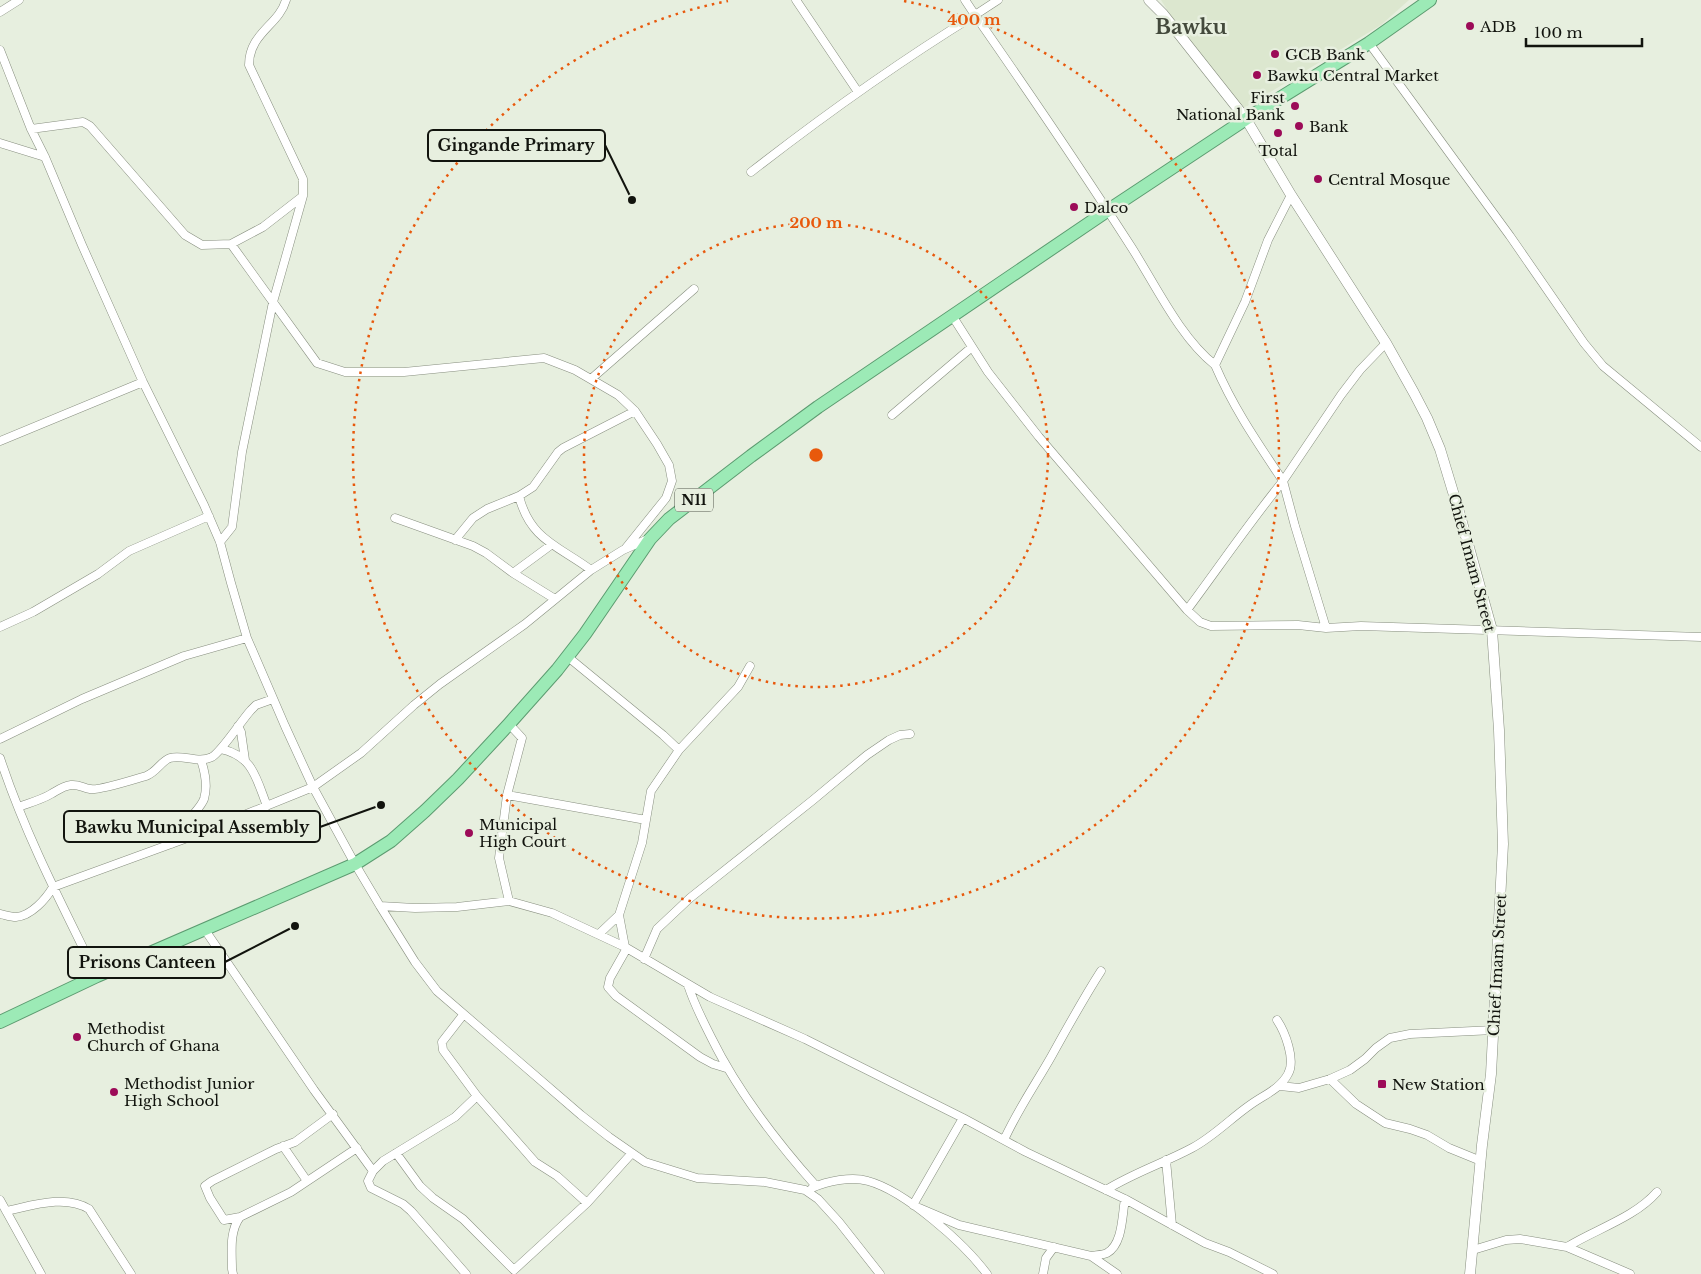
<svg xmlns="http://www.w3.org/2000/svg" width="1701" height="1274" font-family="'Libre Baskerville',serif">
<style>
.built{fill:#dce7cf}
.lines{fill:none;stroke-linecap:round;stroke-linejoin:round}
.minor-casing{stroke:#878e7f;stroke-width:9}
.tertiary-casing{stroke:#878e7f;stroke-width:11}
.trunk-casing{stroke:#5c9b70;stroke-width:14}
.minor{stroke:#fff;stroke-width:8}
.tertiary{stroke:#fff;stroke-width:10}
.trunk{stroke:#9ceab6;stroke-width:12}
.ring{fill:none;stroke:#e8590c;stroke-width:2.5;stroke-dasharray:2.5 5}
.poi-dot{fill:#9c0b58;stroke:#e7efdf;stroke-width:2}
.labels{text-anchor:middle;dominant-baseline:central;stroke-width:5;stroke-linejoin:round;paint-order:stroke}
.shield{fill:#e7efdf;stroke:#52564d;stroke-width:1}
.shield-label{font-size:14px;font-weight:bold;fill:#12140e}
.poi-label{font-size:15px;fill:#12140e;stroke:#e7efdf;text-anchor:start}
.street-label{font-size:15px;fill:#12140e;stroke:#e7efdf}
.district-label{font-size:20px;font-weight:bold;fill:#43493c;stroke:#e7efdf}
.centre{fill:#e8590c;stroke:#e7efdf;stroke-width:2.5}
.ring-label{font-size:15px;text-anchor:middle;font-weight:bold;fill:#e8590c;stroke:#e7efdf;stroke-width:5;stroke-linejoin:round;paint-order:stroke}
.leader{fill:none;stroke:#12140e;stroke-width:2}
.callout-dot{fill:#12140e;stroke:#e7efdf;stroke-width:2}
.callout{fill:#e7efdf;stroke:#12140e;stroke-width:2}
.callout-label{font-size:16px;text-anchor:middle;font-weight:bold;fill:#12140e}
</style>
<rect width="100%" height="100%" fill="#e7efdf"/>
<!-- built -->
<path class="built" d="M1161,0H1409L1381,25L1244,108L1187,41Z"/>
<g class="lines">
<defs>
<path id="minor" d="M796,0L858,92
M998,0L975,15C1028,91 1080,167 1130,245C1154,282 1180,338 1215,365
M0,12L19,0
M1369,43L1510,236L1584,343L1603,366L1701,447
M0,50L31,129L45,157L82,245L143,382L204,505L220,542L231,583L247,638L285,726L313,787L190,837L53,887C46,899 31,916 16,917C11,917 5,915 0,914
M31,129L83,122L90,126L185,235L202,245L231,244L263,227L303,196V179L249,65C249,33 279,25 286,0
M0,143L45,157
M751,172C823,116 897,63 975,15L965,0
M231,244L317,363L345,372H404L544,358L575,370L618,395L635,411L657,444L669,465L672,481L666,498L625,549
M953,317L988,372L1039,437L1187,610L1200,622L1211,626L1298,625L1326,628L1361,626L1701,637
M591,379L694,289
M892,415L972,347
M0,441L143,382
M519,496C530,540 559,546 591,570
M395,518L473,546L486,553L513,573L555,599
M648,539L623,550L591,570L525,624L440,684L414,705L361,753L313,787L355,864L380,906L415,908L457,907L509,901L552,913L625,947L710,997L805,1039L963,1118L1026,1152L1125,1199L1205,1243L1229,1252L1273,1274
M455,540L473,518L487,509L519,496L533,487L558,452L563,448L635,411
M220,542L232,527L242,452L273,302L303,196
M513,573L551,545
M1187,610C1219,567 1249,523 1283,481C1257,442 1234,409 1215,365L1245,302L1268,240L1291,195
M0,627L33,612L98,574L129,551L209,516
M1326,628L1295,526L1283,481L1341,395L1360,370L1386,343
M568,657L663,735L679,750
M509,724L522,738L507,795L499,858L509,901
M238,726L241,732L245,760
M0,739L82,699L184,656L247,638
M221,749C253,756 256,778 267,806
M0,758C25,834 62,905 97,976
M507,795L646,820
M18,807C29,803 41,800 51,794C58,790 63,786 71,785C79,784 83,788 90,789C99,791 135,779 146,776C157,772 161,761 170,758C183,754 198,764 212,757C222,751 241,721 251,710L256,705L273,699
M171,844V838C178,831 201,808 204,799C208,786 205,772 201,760
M380,906L415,962L437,991L581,1115L609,1137L645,1162L697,1178L765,1182L805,1190L818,1199L839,1222L880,1274
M619,915L642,843L651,791L679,750L738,687L750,666
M205,930L314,1090L373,1171L383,1161L455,1117L477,1096
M599,934L619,915L625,947
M627,948L610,978L608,987L616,996L700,1057L713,1064L726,1068
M644,959L657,929L690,898L813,800L867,755L889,740L900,735L910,734
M688,985C694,1004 702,1019 711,1037C738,1092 775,1140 816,1186
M463,1015L442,1042L443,1050L477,1096L535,1162L557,1176L587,1203L632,1153
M1330,1079L1356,1104L1385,1123L1410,1129L1427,1135L1449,1148L1481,1161
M1280,1086L1299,1088L1330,1079L1350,1070L1365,1059L1376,1048L1390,1038L1410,1034L1494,1030
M1004,1140C1017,1111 1035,1085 1051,1057C1067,1028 1083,999 1101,971
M283,1146L307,1181
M396,1153L420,1186L433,1198L463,1219L514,1270L587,1203
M1166,1160L1172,1225
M373,1171L368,1181L371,1188L403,1204L411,1211L466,1274
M812,1188C827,1181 852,1176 868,1181C905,1191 964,1243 987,1274
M1106,1190C1133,1173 1164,1163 1192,1148C1213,1137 1230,1119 1250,1105C1264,1095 1280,1089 1288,1074C1296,1060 1285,1032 1277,1020
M0,1200L41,1274
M913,1205L963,1118
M919,1208L959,1225L1091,1256C1096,1255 1103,1255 1107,1253C1123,1244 1122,1215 1125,1199
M6,1211C31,1206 65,1194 89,1209L131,1274
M240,1217L224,1220L210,1198L205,1186L212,1181L276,1149L295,1142L333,1114
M1567,1247C1596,1229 1634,1218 1657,1192
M1473,1250L1506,1240L1520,1239L1567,1247L1630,1274
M1091,1256L1117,1274
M233,1274L232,1269C232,1252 229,1232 240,1217L291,1192L357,1148
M1043,1274L1046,1258L1054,1247"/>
<path id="tertiary" d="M1149,0L1163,14L1246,119L1291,195L1386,343L1414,393L1427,418L1440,449L1460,515L1492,630L1499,730L1503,844L1491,1074L1482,1145L1470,1274"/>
<path id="trunk" d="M0,1022L97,976L355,864L391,841L425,811L458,779L509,724L557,670L585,634L650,539L669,519L751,456L818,407L1107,211L1246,119L1369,43L1430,0"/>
</defs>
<!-- minor casing -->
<use href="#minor" class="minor-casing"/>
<!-- tertiary casing -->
<use href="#tertiary" class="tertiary-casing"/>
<!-- trunk casing -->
<use href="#trunk" class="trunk-casing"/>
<!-- minor -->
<use href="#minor" class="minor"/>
<!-- tertiary -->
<use href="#tertiary" class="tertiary"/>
<!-- trunk -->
<use href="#trunk" class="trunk"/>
</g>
<!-- distance rings -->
<g class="ring">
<circle cx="816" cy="455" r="232"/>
<path d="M904 1A463 463 0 1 1 728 1"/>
</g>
<!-- markers -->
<g class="poi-dot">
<circle cx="1470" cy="26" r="5"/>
<circle cx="1275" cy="54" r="5"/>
<circle cx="1257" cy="75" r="5"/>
<circle cx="1295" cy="106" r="5"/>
<circle cx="1299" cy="126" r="5"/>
<circle cx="1278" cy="133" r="5"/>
<circle cx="1318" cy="179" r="5"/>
<circle cx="1074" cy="207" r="5"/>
<circle cx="469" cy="833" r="5"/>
<circle cx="77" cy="1037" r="5"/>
<rect x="1377" y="1079" width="10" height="10" rx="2.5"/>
<circle cx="114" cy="1092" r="5"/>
</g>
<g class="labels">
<!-- shield labels -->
<rect class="shield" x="675" y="488.5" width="38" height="23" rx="4"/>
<g class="shield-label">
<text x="694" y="500">N11</text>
</g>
<!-- poi labels -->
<g class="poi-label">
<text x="1480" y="26">ADB</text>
<text x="1285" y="54">GCB Bank</text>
<text x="1267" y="75">Bawku Central Market</text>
<text x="1285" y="97" text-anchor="end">First<tspan x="1285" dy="17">National Bank</tspan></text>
<text x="1309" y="126">Bank</text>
<text x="1278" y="150" text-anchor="middle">Total</text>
<text x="1328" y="179">Central Mosque</text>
<text x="1084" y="207">Dalco</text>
<text x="479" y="824">Municipal<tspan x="479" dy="17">High Court</tspan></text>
<text x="87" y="1028">Methodist<tspan x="87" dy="17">Church of Ghana</tspan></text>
<text x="124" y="1083">Methodist Junior<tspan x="124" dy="17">High School</tspan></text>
<text x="1392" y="1084">New Station</text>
</g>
<!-- street labels -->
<g class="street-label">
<text transform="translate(1472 563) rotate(75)">Chief Imam Street</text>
<text transform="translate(1497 965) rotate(-87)">Chief Imam Street</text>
</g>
<!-- district labels -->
<g class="district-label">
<text x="1191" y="27">Bawku</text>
</g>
</g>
<circle cx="816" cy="455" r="8" class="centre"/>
<g class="ring-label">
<text x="974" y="25">400 m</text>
<text x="816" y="228">200 m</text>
</g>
<!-- callouts -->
<path class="leader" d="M632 200L605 145M381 805L320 827M295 926L225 962"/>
<g class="callout-dot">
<circle cx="632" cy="200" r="5"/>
<circle cx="381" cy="805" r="5"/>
<circle cx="295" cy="926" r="5"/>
</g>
<g class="callout">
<rect x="428" y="130" width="177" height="31" rx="5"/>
<rect x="64" y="811" width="256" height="31" rx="5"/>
<rect x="68" y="947" width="157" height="31" rx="5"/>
</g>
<g class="callout-label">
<text x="516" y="151">Gingande Primary</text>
<text x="192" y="833">Bawku Municipal Assembly</text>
<text x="147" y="968">Prisons Canteen</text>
</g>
<!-- scale -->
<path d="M1526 38v8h116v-8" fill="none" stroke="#12140e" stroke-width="2.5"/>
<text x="1534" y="38" font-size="15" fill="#12140e" stroke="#e7efdf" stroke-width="4" paint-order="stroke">100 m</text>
</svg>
